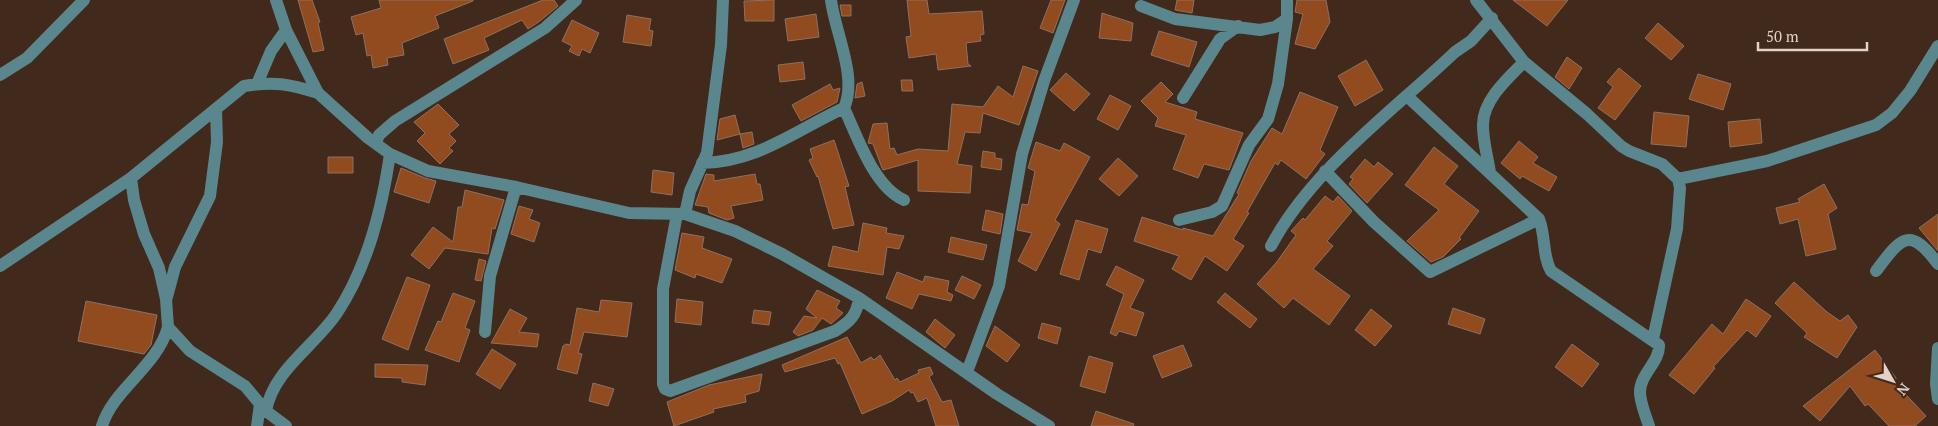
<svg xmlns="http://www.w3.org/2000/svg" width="1938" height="426" font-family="'PT Serif',serif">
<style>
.building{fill:#924b1e;stroke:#8d7161}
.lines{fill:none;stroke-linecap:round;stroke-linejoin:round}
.minor{stroke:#5a878e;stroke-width:12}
</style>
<rect width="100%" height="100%" fill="#41291c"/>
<!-- building -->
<path class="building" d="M298,0H312L320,22L318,23L324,50L313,52Z
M379,0H473V1L435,16L439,28L402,43L404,55L387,58L388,65L373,68L371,55L367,56L363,33L356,35L351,17L381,8Z
M543,0H554L558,6L540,21L528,29L522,20L484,38L489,50L453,64L444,39Z
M774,0V21H745L744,1Z
M907,0H927L929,14L982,11L984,34L980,35L981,41L966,43L968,64L971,66L938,70L936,54L909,58L906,37L911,36Z
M1051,0H1065L1053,33L1040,28Z
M1177,0H1194L1192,13L1175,10Z
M1297,0H1326L1330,22L1315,49L1295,44L1303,14L1295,12Z
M1513,0H1568L1547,26Z
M840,5H851V16H842Z
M1102,13L1133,23L1131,41L1099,38Z
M816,14L819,37L788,41L785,19Z
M627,15L651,19L649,30L653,31L651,46L623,42Z
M572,20L599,33L590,53L582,49L579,56L569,51L572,46L562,41Z
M1658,23L1684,46L1671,60L1645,38Z
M1159,31L1197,42L1189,67L1151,55Z
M1567,57L1582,68L1569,89L1555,77Z
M1366,60L1383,90L1355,106L1338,76Z
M803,62L805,79L780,82L778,65Z
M1023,66L1038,71L1019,125L983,113L980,133L965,132L957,164L972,166L970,193L918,191V160L894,167L883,170L882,168L873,144L868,143L873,124L887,123L890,149L894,148L897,155L918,149L948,151L952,104L983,107L998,86L1013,97Z
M1619,68L1641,86L1615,120L1598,108L1613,87L1607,82Z
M1066,73L1090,94L1074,111L1050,90Z
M1698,74L1731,84L1723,110L1689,99Z
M901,80H912L913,91H902Z
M862,82L865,96L855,98L857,84Z
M1161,82L1173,94L1165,102L1197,112L1195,119L1243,133L1229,170L1204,164L1198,178L1173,169L1186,135L1155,126L1158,118L1141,101Z
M830,84L833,90L840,88L837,102L801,121L792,105Z
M1300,92L1338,107L1320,150L1325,154L1306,179L1281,160L1278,165L1275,163L1247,212L1249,213L1233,239L1244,246L1227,271L1205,256L1191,280L1172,269L1179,256L1134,241L1142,217L1183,230V228L1213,236L1239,194L1237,193L1251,161L1272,128L1282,134Z
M1110,95L1131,106L1118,130L1097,119Z
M438,104L459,125L449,134L456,141L449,148L453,151L440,164L417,141L425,133L414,122Z
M1654,112L1689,116L1686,147L1651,144Z
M735,115L740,134L717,140L720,119Z
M1760,119L1762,143L1730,147L1728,122Z
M752,132L754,144L743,148L740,134Z
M834,140L849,186L845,187L854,225L833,229L818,176L817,177L809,160L813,158L810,149Z
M1519,141L1538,157L1533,163L1557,177L1549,191L1522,176L1520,179L1501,163Z
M1036,142L1060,151L1064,143L1090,157L1055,220L1060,224L1036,271L1018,261L1032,233L1017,230L1022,204L1028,205L1035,171L1028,168Z
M1434,147L1458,166L1444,184L1479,211L1459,238L1461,239L1443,257L1431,262L1407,241L1439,210L1405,185Z
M983,151L995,153V158L1002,159L1001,170L981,167Z
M328,157H353V173H328Z
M1118,158L1138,176L1119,196L1099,179Z
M1365,159L1374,167L1378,162L1393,174L1367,203L1349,184L1353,179L1350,177Z
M401,168L425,178L436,181L429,203L394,192Z
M653,170L674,173L672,195L651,192Z
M706,174L714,175V181L755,174L757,184H760L763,200L731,206L734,218L727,220L709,213L708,207L695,205Z
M1824,184L1837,208L1828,214L1836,249L1806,256L1798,219L1780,224L1776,208L1800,202L1798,199Z
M465,190L504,200L495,229L492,228L488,254L445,248L429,269L411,255L433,227L453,242L458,207H462Z
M1325,196L1333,202L1338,196L1352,211L1327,241L1333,246L1313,269L1350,296L1329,325L1293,298L1284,308L1257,284L1276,263L1296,235L1291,231L1303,218L1305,220Z
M519,206L533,210L529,219L540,223L534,242L511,234Z
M986,210L1003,214L1000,234L982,230Z
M1938,214V251L1919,228Z
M1076,220L1108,229L1101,253L1088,249L1079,280L1060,274Z
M863,223L887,228L886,233L904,236L899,249L887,247L883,275L828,266L833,246L858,252Z
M682,233L704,237L702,248L732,259L722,283L696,274L695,278L675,270Z
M951,237L987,245L983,260L948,252Z
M479,259L486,261L481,281L475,280Z
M1116,266L1144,280L1130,308L1144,313L1136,336L1119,331L1116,336L1110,333L1124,294L1106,285Z
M897,272L923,282L925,276L949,281L947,292L953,295L951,301L919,294L912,309L886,298Z
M962,276L981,285L974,299L955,290Z
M407,277L430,285L408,350L382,339Z
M1794,282L1827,312L1840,321L1848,315L1857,327L1837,358L1804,337L1807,333L1775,303Z
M817,290L840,301L836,308L843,313L831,324L822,318L813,330L798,336L793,332L804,316L817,318L806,309Z
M453,293L475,301L465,328L470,330L459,362L425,350L438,321L441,322Z
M1225,293L1257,319L1250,328L1217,302Z
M677,299L703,302L701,325L675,322Z
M1746,299L1771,316L1756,337L1747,330L1713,367L1715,368L1694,394L1669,375L1712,324L1723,334Z
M601,300L632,303L627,337L584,332L578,353L582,354L577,374L557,369L563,346L566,344L570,345L577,308L599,312Z
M86,301L157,315L151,345L144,354L78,341Z
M1453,308L1485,319L1480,334L1448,324Z
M510,309L527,318L519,332L539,334L537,347L491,343Z
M1371,309L1392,326L1375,346L1355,330Z
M754,310L771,312L769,325L752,323Z
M935,319L955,335L945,348L926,332Z
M1042,323L1061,328L1057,344L1038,338Z
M995,326L1020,345L1007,362L986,346Z
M847,337L861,363L871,357L874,360L880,355L895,380L897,378L900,382L919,373L918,370L930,367L933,374L929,377L942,402L951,400L959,426H936L927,398L918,402L913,392L911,393L909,390L892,401L862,414L840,363L838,364L835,358L785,372L782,365Z
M1572,344L1599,364L1582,387L1555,367Z
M1183,345L1192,366L1162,378L1153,356Z
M492,349L516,364L500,389L476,374Z
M1875,350L1896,378L1895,383L1926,416L1915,426H1889L1868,404L1865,406L1850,386L1820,421L1803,406Z
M1089,356L1113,363L1105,393L1080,386Z
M375,364L428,365L425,385L402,382V378L375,377Z
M762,374L759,391L745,395L746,402L713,409L714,412L674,426L667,402L709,385Z
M593,383L614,389L608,406L589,401Z
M1096,411L1134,424L1133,426H1091Z"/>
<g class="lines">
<!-- minor -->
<path class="minor" d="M276,0L286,30L318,93L368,138L390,154L428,171L516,187L629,213L685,214L735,231L782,254L859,298L997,394L1049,426
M1476,0L1524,62L1587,114L1621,146L1629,151L1662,164L1678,179L1680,188L1677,229L1653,339
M1141,6L1175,19L1260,30L1275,27L1287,19
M0,75L27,58L84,0
M257,84L271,51L286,30
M1408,97L1539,219C1546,236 1542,255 1551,271L1659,345C1660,362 1640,374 1640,392C1640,403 1646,416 1649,426
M1183,98L1220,39L1238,26
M844,108C857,136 874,187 904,200
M376,143L379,135L395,121L545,28L576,0
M702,163C758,162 796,130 844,108C858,78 835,32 831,0
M1325,171L1374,222L1430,272L1539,219
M1490,173C1488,158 1483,142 1483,126C1482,101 1508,78 1524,62
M131,178L134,200L144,234L159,268L166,299L168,327L190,351L245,386L266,411L286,426
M1678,179L1767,161L1876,125L1892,113L1910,91L1938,46
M677,214L663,289V384L665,389L670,391L835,331C850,322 857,315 859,298
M685,214L690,191L707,153L721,45L723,0
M1179,220L1212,212L1222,206L1249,145L1268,119L1278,84L1287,19V0
M1271,246C1312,169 1392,112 1455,52L1471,41L1492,18
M0,266L131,178L244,86C274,81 289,84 318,93
M1876,271C1901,238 1909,225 1938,264
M167,297L175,267L210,196L217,142L216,109
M485,332L490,276L516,187
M1938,348L1936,384L1938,399
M967,372L999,286L1022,154L1044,81L1074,0
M266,411C273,370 315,346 337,313C368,266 382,209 390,154
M102,426C113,389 157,367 168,327
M257,426L260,404"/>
</g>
<!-- north arrow -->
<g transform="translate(1893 381) rotate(129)" stroke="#41291c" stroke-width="4" paint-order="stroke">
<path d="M0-4L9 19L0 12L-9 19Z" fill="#e2d2c9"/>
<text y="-8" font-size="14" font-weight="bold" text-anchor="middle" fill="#e2d2c9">N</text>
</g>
<!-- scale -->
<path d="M1758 42v8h109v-8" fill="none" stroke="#e2d2c9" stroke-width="2.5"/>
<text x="1766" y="42" font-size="15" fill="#e2d2c9" stroke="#41291c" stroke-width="4" paint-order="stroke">50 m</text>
</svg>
